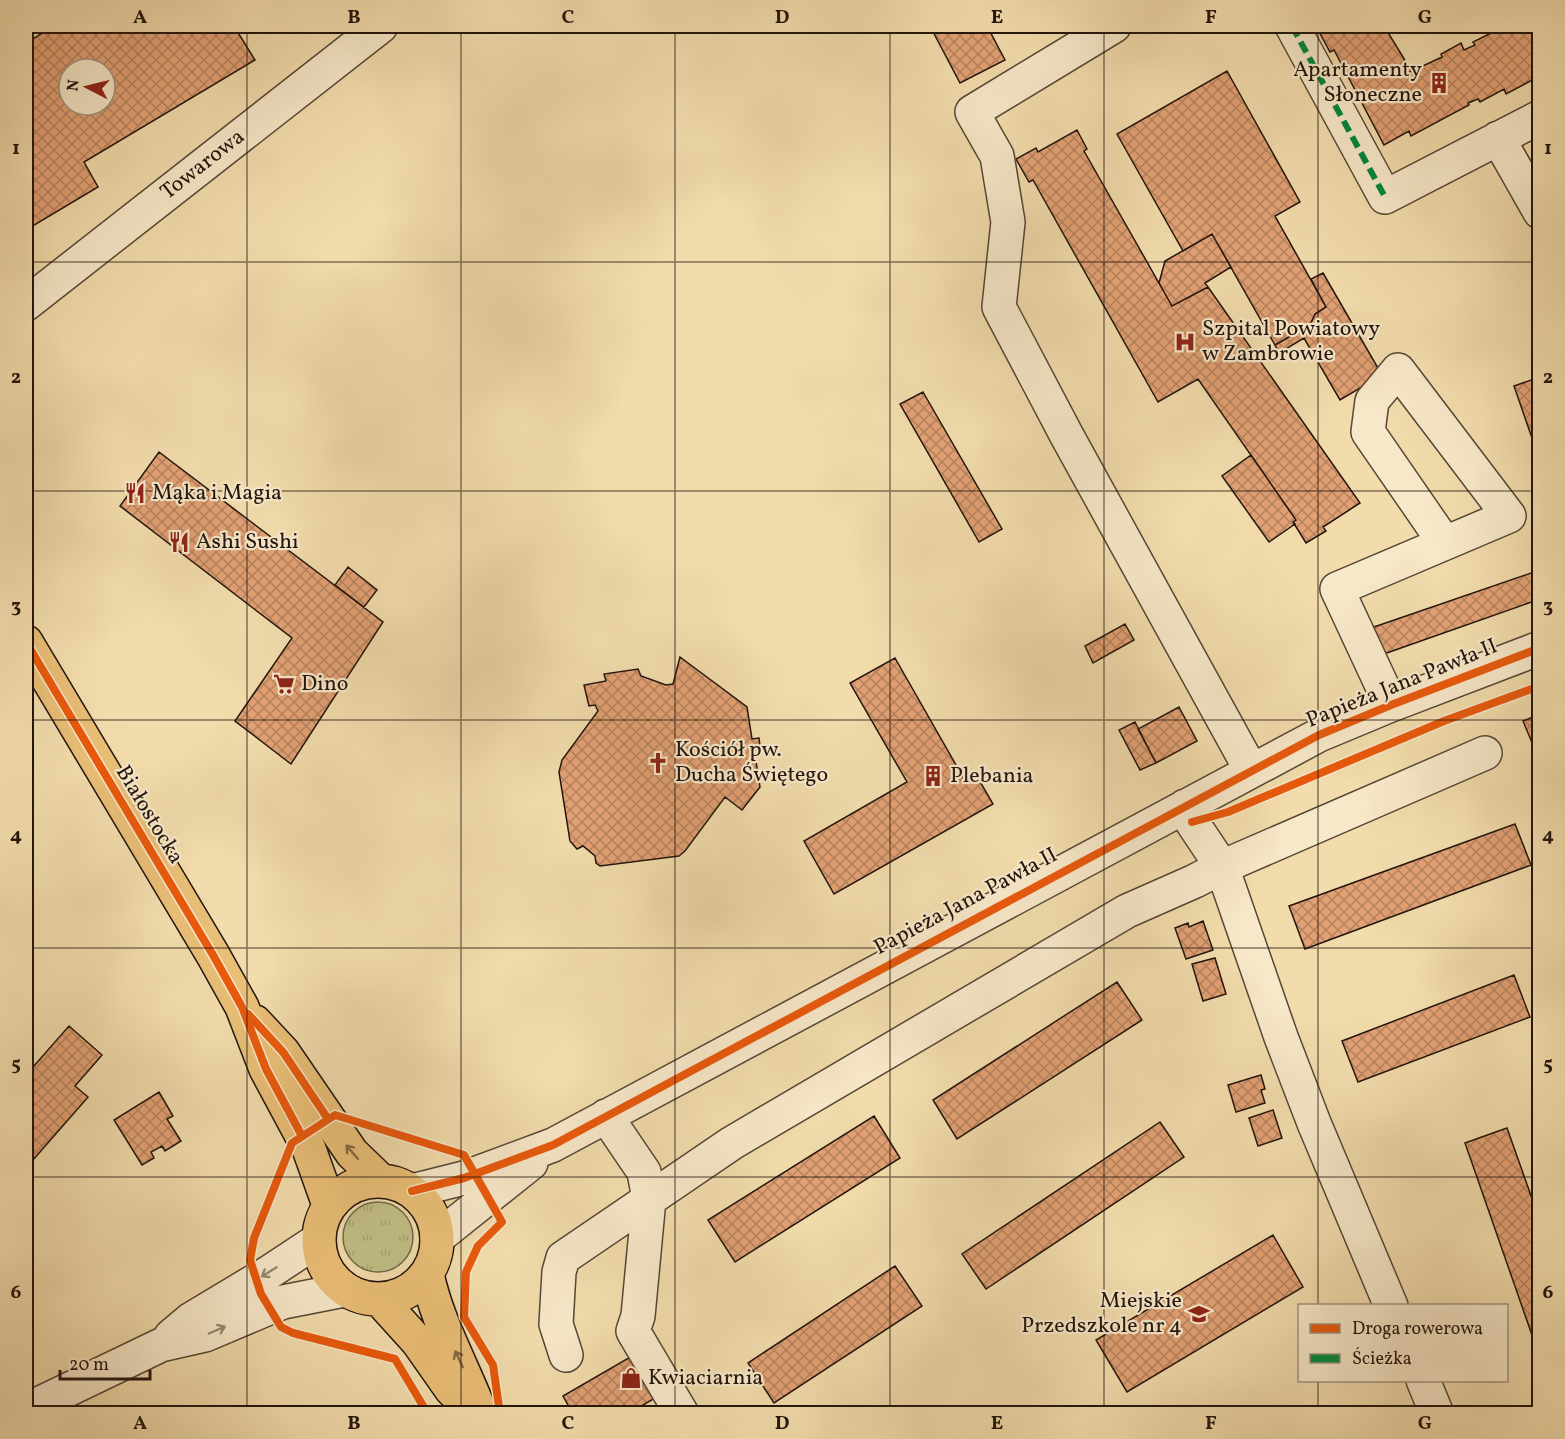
<svg xmlns="http://www.w3.org/2000/svg" width="1565" height="1439" font-family="Vollkorn,serif">
<style>
.grass{fill:url(#grass-tufts);stroke:#716949;stroke-width:1.5}
.building{fill:url(#building-cross-hatch);stroke:#21140d;stroke-width:1.5;fill-rule:evenodd}
.lines{fill:none;stroke-linecap:round;stroke-linejoin:round}
.minor-casing{stroke:#554635;stroke-width:36}
.major-casing{stroke:#21140d;stroke-width:36}
.minor{stroke:#f7e8c9;stroke-width:33}
.major{stroke:#e9be76;stroke-width:33}
.quiet{stroke:#00873e;stroke-width:6;stroke-dasharray:12 6;stroke-linecap:butt}
.cycleway-casing{stroke:#f7e8c9;stroke-width:11}
.cycleway{stroke:#e8590c;stroke-width:8}
.oneway{stroke:#856942}
.oneway2{stroke:#978974}
.grid{fill:none;stroke:#21140d;stroke-width:1.5;stroke-opacity:0.55}
.labels{text-anchor:middle;dominant-baseline:central;stroke-width:4.5;stroke-linejoin:round;paint-order:stroke}
.poi-label{font-size:22px;fill:#21140d;stroke:#f7e8c9;text-anchor:start}
.street-label{font-size:22px;fill:#21140d;stroke:#f7e8c9}
.neatline{fill:none;stroke:#21140d;stroke-width:2}
.grid-label{font-size:20px;text-anchor:middle;font-weight:bold;fill:#21140d}
</style>
<defs>
<pattern id="grass-tufts" width="24" height="20" patternUnits="userSpaceOnUse" patternTransform="scale(1.5)"><rect width="24" height="20" fill="#c1be85"/><path d="M3 7l-1-3M5 7V3M7 7l1-3M15 17l-1-3M17 17v-4M19 17l1-3" fill="none" stroke="#a6a272"/></pattern>
<pattern id="building-cross-hatch" width="8" height="8" patternUnits="userSpaceOnUse" patternTransform="scale(1.5)"><rect width="8" height="8" fill="#e2a174"/><path d="M0 0l8 8M0 8l8-8" fill="none" stroke="#b7825e"/></pattern>
</defs>
<rect width="100%" height="100%" fill="#f2dcac"/>
<filter id="stains"><feTurbulence type="fractalNoise" baseFrequency=".00333" numOctaves="4"/><feColorMatrix values="0 0 0 0 .2 0 0 0 0 .09 0 0 0 0 .02 0 0 0 .5 -.17"/></filter>
<radialGradient id="worn" r=".72"><stop offset=".6" stop-color="#630" stop-opacity="0"/><stop offset="1" stop-color="#630" stop-opacity=".3"/></radialGradient>
<!-- grass -->
<path class="grass" d="M343 1237a35 35 0 1 1 70 0a35 35 0 1 1-70 0Z"/>
<!-- building -->
<path class="building" d="M50,26H234L255,60L84,162L98,187L26,230V43L51,28ZM69,69H105V105H69Z
M930,26H987L1005,60L960,83Z
M1316,26H1384L1411,70L1410,72L1442,57L1441,54L1461,43L1464,50L1475,45L1473,42L1505,26H1540V70L1536,72L1538,77L1506,94L1504,89L1480,102L1478,99L1468,103L1469,105L1411,136L1409,131L1384,145L1334,50L1330,52Z
M1227,71L1300,202L1275,216L1326,307L1315,314L1310,325L1275,345L1212,234L1183,251L1117,134Z
M1077,130L1087,149L1084,151L1172,306L1208,287L1360,503L1323,527L1326,531L1306,543L1293,522L1296,520L1198,379L1158,402L1033,180L1029,182L1016,159L1036,148L1038,152Z
M1212,234L1231,267L1205,283L1208,287L1172,306L1159,283L1165,261Z
M1323,273L1382,375L1340,400L1304,338L1279,353L1275,345L1310,325L1315,314L1326,307L1311,279Z
M1540,377V461L1514,386Z
M923,392L1002,529L979,542L900,404Z
M159,452L383,622L291,764L235,721L292,638L120,506Z
M1251,455L1296,520L1293,522L1295,524L1269,542L1222,476Z
M348,567L377,590L364,607L335,585Z
M1540,570V599L1381,655L1371,628Z
M1125,624L1134,640L1093,663L1085,646Z
M680,657L747,707L752,739L759,738L761,754L755,755L760,787L742,810L725,797L685,851L679,856L600,866L596,863L595,856L583,846L577,849L570,841L559,772L562,760L598,711L595,705L589,706L584,685L606,681L604,674L638,669L641,676L666,685L673,684Z
M895,658L964,779L975,773L993,804L834,894L804,841L907,782L850,683Z
M1179,707L1197,741L1156,763L1138,729Z
M1540,714V762L1523,721Z
M1135,722L1156,763L1140,770L1119,730Z
M1515,824L1531,865L1305,949L1289,906Z
M1203,921L1213,950L1186,959L1175,928L1188,923L1189,927Z
M1215,958L1226,994L1203,1001L1192,964Z
M1514,975L1530,1017L1358,1082L1342,1041Z
M1117,982L1142,1020L957,1139L933,1100Z
M69,1026L102,1055L75,1086L88,1097L26,1168V1075Z
M1261,1075L1265,1089L1261,1090L1265,1103L1236,1112L1228,1085Z
M159,1092L173,1116L167,1119L181,1141L165,1151L162,1146L151,1152L154,1158L142,1165L114,1120Z
M1273,1110L1282,1138L1258,1146L1249,1118Z
M874,1116L900,1158L735,1262L708,1220Z
M1160,1122L1184,1157L986,1289L962,1254Z
M1507,1128L1540,1221V1358L1465,1143Z
M1273,1235L1303,1287L1127,1392L1096,1340Z
M895,1266L922,1306L774,1403L748,1363Z
M632,1356L655,1398L628,1414H573L563,1396Z"/>
<g class="lines">
<defs>
<path id="minor" d="M1114,26L972,112L997,156L1008,222L999,307L1067,436L1251,770
M1292,26L1385,197L1540,117
M1498,138L1540,212
M26,304L381,26
M1391,705L1337,589L1509,516L1398,370L1372,401L1368,432L1444,542
M1185,806L1192,822L1222,867L1281,1037L1314,1123L1391,1306
M606,1116L644,1172L649,1199L638,1316L633,1331L682,1414
M412,1191L464,1178L553,1145L1319,735L1391,705L1540,648
M437,1238L531,1163
M171,1336L190,1320L268,1273L318,1240
M566,1355L556,1324L559,1272L563,1258L732,1143L1127,911L1195,881L1222,867L1485,753
M1423,1380L1437,1414
M26,1410L161,1345L205,1335L283,1302L344,1290"/>
<path id="major" d="M26,642L213,955L242,1007L266,1069L309,1149L329,1205
M255,1022L283,1052L352,1153L380,1180
M319 1240a59 59 0 1 1 118 0a59 59 0 1 1-118 0Z
M427,1274C437,1322 463,1367 481,1414
M380,1300L418,1342L451,1389L469,1407"/>
</defs>
<!-- minor casing -->
<use href="#minor" class="minor-casing"/>
<!-- major casing -->
<use href="#major" class="major-casing"/>
<!-- minor -->
<use href="#minor" class="minor"/>
<!-- major -->
<use href="#major" class="major"/>
<!-- quiet -->
<path class="quiet" d="M1292,26L1385,197"/>
<defs>
<path id="cycleway" d="M26,642L213,955L242,1007L266,1069L302,1136
M1192,822L1228,812L1444,721L1540,686
M248,1014L283,1052L328,1119
M412,1191L464,1178L553,1145L1319,735L1391,705L1540,648
M428,1414L395,1359L293,1333L281,1327L261,1294L250,1260L254,1238L292,1143L335,1115L464,1155L502,1222L478,1246L466,1272L464,1317L493,1365L500,1414"/>
</defs>
<!-- cycleway casing -->
<use href="#cycleway" class="cycleway-casing"/>
<!-- cycleway -->
<use href="#cycleway" class="cycleway"/>
</g>
<!-- one-way arrows -->
<defs><path id="oneway-shaft" d="M-6 0H5M1.5-3L5.5 0L1.5 3" fill="none" stroke-width="1.6" stroke-linecap="round" stroke-linejoin="round" transform="scale(1.5)"/></defs>
<g class="oneway">
<use href="#oneway-shaft" transform="translate(352 1152) rotate(-131)"/>
<use href="#oneway-shaft" transform="translate(459 1359) rotate(-115)"/>
</g>
<g class="oneway2">
<use href="#oneway-shaft" transform="translate(269 1272) rotate(148)"/>
<use href="#oneway-shaft" transform="translate(217 1330) rotate(-23)"/>
</g>
<!-- grid -->
<path class="grid" d="M247,26V1414M461,26V1414M675,26V1414M890,26V1414M1104,26V1414M1318,26V1306M26,262H1540M26,491H1540M26,720H1540M26,948H1540M26,1177H1540M1318,1380V1414"/>
<!-- icons -->
<defs>
<symbol id="building-bare" viewBox="-9 -9 18 18"><path d="M-4-6H4V6H1V3H-1V6H-4ZM-2.5-4.3h1.7v1.8h-1.7ZM.8-4.3h1.7v1.8H.8ZM-2.5-1h1.7V.8h-1.7ZM.8-1h1.7V.8H.8Z" fill="#8f2418" stroke="#f7e8c9" stroke-width="2.5" paint-order="stroke"/></symbol>
<symbol id="hospital-bare" viewBox="-9 -9 18 18"><path d="M-5-5h3v3.5h4V-5h3V5h-3V1.5h-4V5h-3Z" fill="#8f2418" stroke="#f7e8c9" stroke-width="2.5" paint-order="stroke"/></symbol>
<symbol id="restaurant-bare" viewBox="-9 -9 18 18"><path d="M-5-6h1v4h1v-4h1v4h1v-4h1v5L-1.5 .5V6h-2V.5L-5-1ZM5-6V6H3V1.5H1.5Q1.5-4 5-6Z" fill="#8f2418" stroke="#f7e8c9" stroke-width="2.5" paint-order="stroke"/></symbol>
<symbol id="supermarket-bare" viewBox="-9 -9 18 18"><path d="M-6-5.5h2.5l.6 2H6L4.5 2H-2.5L-4.4-4H-6ZM-1.5 3.2a1.3 1.3 0 1 0 .1 0ZM3 3.2a1.3 1.3 0 1 0 .1 0Z" fill="#8f2418" stroke="#f7e8c9" stroke-width="2.5" paint-order="stroke"/></symbol>
<symbol id="church-bare" viewBox="-9 -9 18 18"><path d="M-1.2-6h2.4v3.5h3.3v2.4h-3.3V6h-2.4V-.1h-3.3v-2.4h3.3Z" fill="#8f2418" stroke="#f7e8c9" stroke-width="2.5" paint-order="stroke"/></symbol>
<symbol id="school-bare" viewBox="-9 -9 18 18"><path d="M0-5L7-2L0 1L-7-2ZM-4 1L0 2.5L4 1V4Q0 6-4 4Z" fill="#8f2418" stroke="#f7e8c9" stroke-width="2.5" paint-order="stroke"/></symbol>
<symbol id="shop-bare" viewBox="-9 -9 18 18"><path d="M-5-2.5h2.3a2.7 3.5 0 0 1 5.4 0H5L5.5 6h-11ZM-1.5-2.5h3a1.5 2.3 0 0 0-3 0Z" fill="#8f2418" stroke="#f7e8c9" stroke-width="2.5" paint-order="stroke"/></symbol>
</defs>
<g fill-rule="evenodd">
<use href="#building-bare" x="1424" y="68" width="30" height="30"/>
<use href="#hospital-bare" x="1170" y="327" width="30" height="30"/>
<use href="#restaurant-bare" x="120" y="478" width="30" height="30"/>
<use href="#restaurant-bare" x="164" y="527" width="30" height="30"/>
<use href="#supermarket-bare" x="269" y="669" width="30" height="30"/>
<use href="#church-bare" x="643" y="748" width="30" height="30"/>
<use href="#building-bare" x="918" y="761" width="30" height="30"/>
<use href="#school-bare" x="1184" y="1299" width="30" height="30"/>
<use href="#shop-bare" x="616" y="1363" width="30" height="30"/>
</g>
<g class="labels">
<!-- poi labels -->
<g class="poi-label">
<text x="1422" y="70" text-anchor="end">Apartamenty<tspan x="1422" dy="25">Słoneczne</tspan></text>
<text x="1202" y="329">Szpital Powiatowy<tspan x="1202" dy="25">w Zambrowie</tspan></text>
<text x="152" y="493">Mąka i Magia</text>
<text x="196" y="542">Ashi Sushi</text>
<text x="301" y="684">Dino</text>
<text x="675" y="750">Kościół pw.<tspan x="675" dy="25">Ducha Świętego</tspan></text>
<text x="950" y="776">Plebania</text>
<text x="1182" y="1301" text-anchor="end">Miejskie<tspan x="1182" dy="25">Przedszkole nr 4</tspan></text>
<text x="648" y="1378">Kwiaciarnia</text>
</g>
<!-- street labels -->
<g class="street-label">
<text transform="translate(203 165) rotate(-38)">Towarowa</text>
<text transform="translate(1402 684) rotate(-22)">Papieża Jana Pawła II</text>
<text transform="translate(149 815) rotate(59)">Białostocka</text>
<text transform="translate(966 902) rotate(-28)">Papieża Jana Pawła II</text>
</g>
</g>
<!-- margin -->
<rect width="1565" height="1439" fill="none" stroke="#f2dcac" stroke-width="66"/>
<!-- legend -->
<rect x="1298" y="1304" width="210" height="78" fill="#f7e8c9" stroke="#a1937e" stroke-width="1.5"/>
<rect x="1310" y="1324" width="30" height="9" fill="#e8590c" stroke="#a1937e" stroke-width="1.5"/>
<text x="1352" y="1334" font-size="18" fill="#21140d">Droga rowerowa</text>
<rect x="1310" y="1354" width="30" height="9" fill="#00873e" stroke="#a1937e" stroke-width="1.5"/>
<text x="1352" y="1364" font-size="18" fill="#21140d">Ścieżka</text>
<!-- north arrow -->
<g transform="translate(87 87) rotate(277)"><circle r="28" fill="#f7e8c9" stroke="#a1937e" stroke-width="1.5"/>
<path d="M0-4.5L10 22L0 15L-10 22Z" fill="#8f2418"/>
<text y="-9" font-size="16" font-weight="bold" text-anchor="middle" fill="#21140d">N</text>
</g>
<!-- scale -->
<path d="M60 1370v9h90v-9" fill="none" stroke="#21140d" stroke-width="3"/>
<text x="69" y="1370" font-size="18" fill="#21140d" stroke="#f7e8c9" stroke-width="4.5" paint-order="stroke">20 m</text>
<rect x="33" y="33" width="1499" height="1373" class="neatline"/>
<g class="grid-label">
<text x="140" y="23">A</text>
<text x="354" y="23">B</text>
<text x="568" y="23">C</text>
<text x="782" y="23">D</text>
<text x="997" y="23">E</text>
<text x="1211" y="23">F</text>
<text x="1425" y="23">G</text>
<text x="16" y="154">1</text>
<text x="1548" y="154">1</text>
<text x="16" y="383">2</text>
<text x="1548" y="383">2</text>
<text x="16" y="612">3</text>
<text x="1548" y="612">3</text>
<text x="16" y="841">4</text>
<text x="1548" y="841">4</text>
<text x="16" y="1070">5</text>
<text x="1548" y="1070">5</text>
<text x="16" y="1298">6</text>
<text x="1548" y="1298">6</text>
<text x="140" y="1429">A</text>
<text x="354" y="1429">B</text>
<text x="568" y="1429">C</text>
<text x="782" y="1429">D</text>
<text x="997" y="1429">E</text>
<text x="1211" y="1429">F</text>
<text x="1425" y="1429">G</text>
</g>
<rect width="100%" height="100%" filter="url(#stains)"/>
<rect width="100%" height="100%" fill="url(#worn)"/>
</svg>
